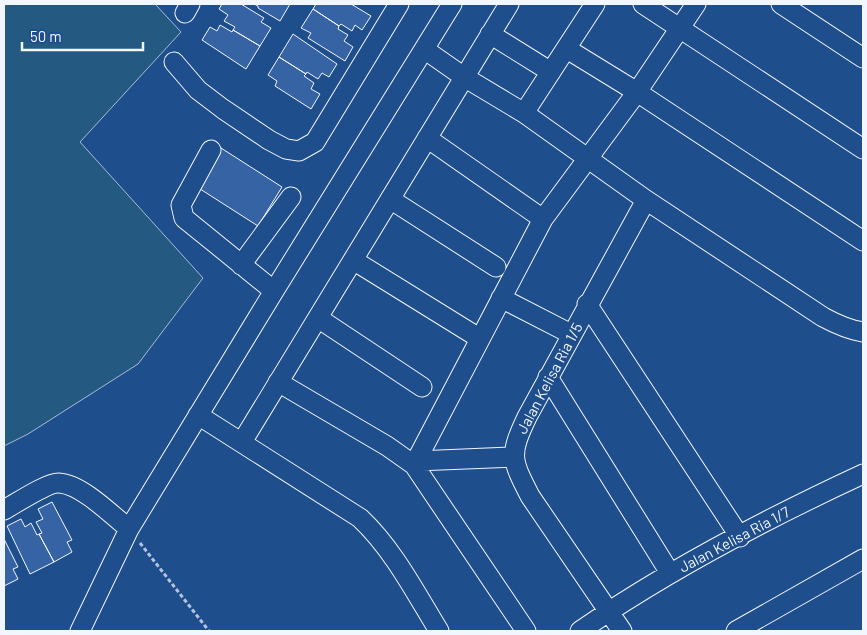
<svg xmlns="http://www.w3.org/2000/svg" width="867" height="635" font-family="Barlow,sans-serif">
<style>
.green{fill:#245a82;stroke:#a8bbd7}
.building{fill:#3563a3;stroke:#f2f6ff}
.lines{fill:none;stroke-linecap:round;stroke-linejoin:round}
.minor-casing{stroke:#f2f6ff;stroke-width:21}
.path{stroke:#b3c4dc;stroke-width:3;stroke-dasharray:4 2.5;stroke-linecap:butt}
.minor{stroke:#1f4e8c;stroke-width:19}
.labels{text-anchor:middle;dominant-baseline:central;stroke-width:4;stroke-linejoin:round;paint-order:stroke}
.street-label{font-size:15px;fill:#f2f6ff;stroke:#1f4e8c}
</style>
<rect width="100%" height="100%" fill="#1f4e8c"/>
<!-- green -->
<path class="green" d="M4,4H155L181,32L80,142L203,278L138,364L28,434L4,446Z"/>
<!-- building -->
<path class="building" d="M222,4H241L264,18L261,22L271,28L260,46L233,30L235,27L224,21L228,15L219,9Z
M254,4H290L280,21L258,8V6Z
M316,4H351L371,16L362,30L355,25L352,31L341,24L339,26L313,9Z
M313,9L339,26L338,29L348,35L344,41L353,47L345,61L308,38L311,33L301,28Z
M220,25L232,32L233,30L260,46L246,69L202,40L210,27L217,31Z
M293,34L337,64L329,77L322,73L318,79L307,72L306,74L279,57Z
M279,57L306,74L304,76L314,83L311,89L320,94L311,109L275,86L277,81L268,75Z
M221,148L282,187L258,226L197,187Z
M52,502L72,540L67,542L72,552L54,562L39,534L42,533L36,522L43,519L38,509Z
M21,519L25,527L31,523L37,535L39,534L54,562L30,574L7,526Z
M4,539L18,567L13,569L18,579L4,586Z"/>
<g class="lines">
<defs>
<path id="minor" d="M643,4L863,149
M781,4L863,58
M185,13L190,4
M490,34L551,72
M424,49L464,77L524,113L646,200L823,317C836,324 849,330 863,332
M567,49L637,92L863,241
M174,62L198,90L223,109L269,140L286,149L299,151L315,142L399,4
M524,113L595,4
M427,138L543,219
M211,150L181,205L184,218L274,291
M390,199L496,267
M353,260L479,338
M241,265L291,197
M501,298L571,334
M587,304L740,537
M318,318L422,387
M548,377L670,573
M278,382L387,446L414,465L526,631
M198,415L360,518C393,549 415,592 439,631
M242,442L509,4
M416,461L513,457
M414,465L543,219L637,92L696,4
M4,510C15,504 48,482 59,483C81,484 112,515 129,529
M80,631L129,529L274,291L452,4
M580,631C668,570 766,519 863,474
M622,631L530,496C511,459 509,455 527,417L646,200
M736,631L863,559"/>
</defs>
<!-- minor casing -->
<use href="#minor" class="minor-casing"/>
<!-- path -->
<path class="path" d="M140,543L209,631"/>
<!-- minor -->
<use href="#minor" class="minor"/>
</g>
<g class="labels">
<!-- street labels -->
<g class="street-label">
<text transform="translate(549 378) rotate(-62)">Jalan Kelisa Ria 1/5</text>
<text transform="translate(734 539) rotate(-28)">Jalan Kelisa Ria 1/7</text>
</g>
</g>
<!-- border -->
<rect width="867" height="635" fill="none" stroke="#f2f6ff" stroke-width="10"/>
<!-- scale -->
<path d="M22 42v8h121v-8" fill="none" stroke="#f2f6ff" stroke-width="2.5"/>
<text x="30" y="42" font-size="15" fill="#f2f6ff" stroke="#1f4e8c" stroke-width="4" paint-order="stroke">50 m</text>
</svg>
